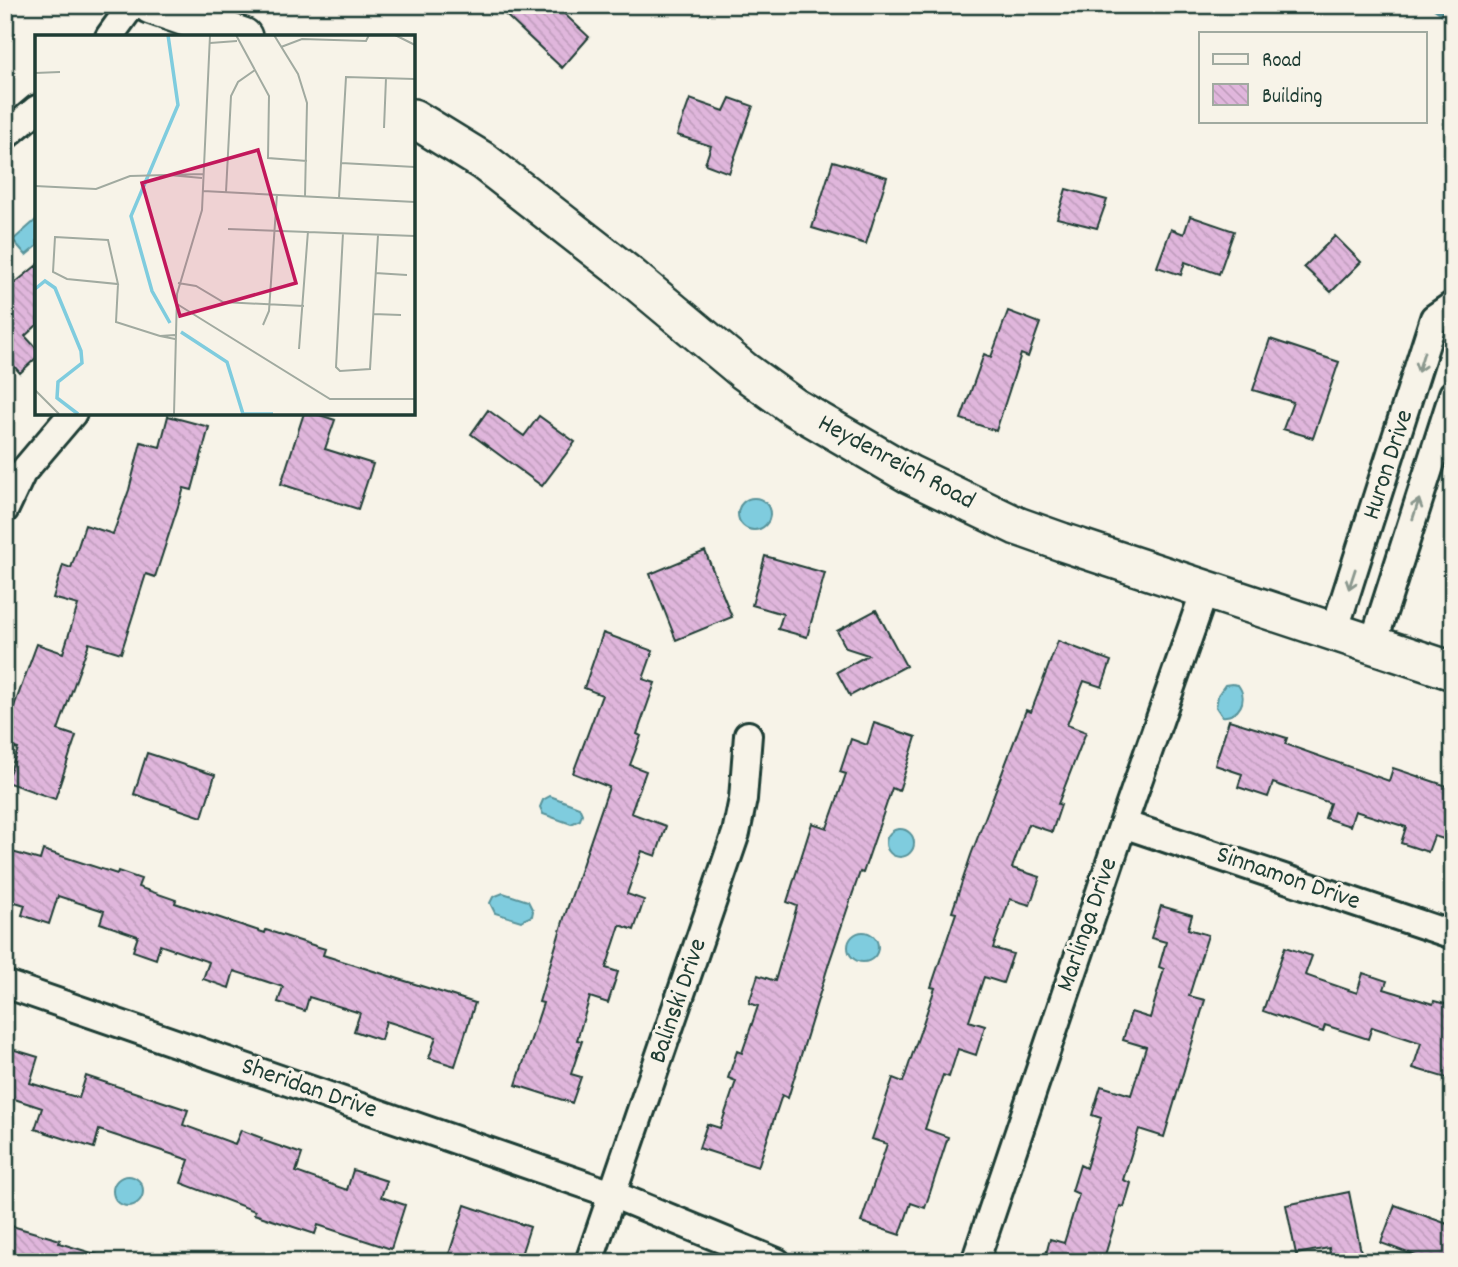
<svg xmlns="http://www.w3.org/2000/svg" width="1458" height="1267" font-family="Dekko,sans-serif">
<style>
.water{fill:#7fccde;stroke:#59939a;stroke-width:2}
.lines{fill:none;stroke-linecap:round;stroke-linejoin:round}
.stream{stroke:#59939a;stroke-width:8}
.building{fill:url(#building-back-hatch);stroke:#1f3d34;stroke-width:2}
.street-casing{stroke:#1f3d34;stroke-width:32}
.secondary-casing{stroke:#1f3d34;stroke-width:42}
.street{stroke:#f7f3e8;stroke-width:26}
.secondary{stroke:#f7f3e8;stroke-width:37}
.oneway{stroke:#8b988e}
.labels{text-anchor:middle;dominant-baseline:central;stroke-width:6;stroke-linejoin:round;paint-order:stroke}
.street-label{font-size:26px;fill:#1f3d34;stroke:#f7f3e8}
.inset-river{fill:none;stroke:#7fccde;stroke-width:3.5}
.inset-road{fill:none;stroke:#a1aaa0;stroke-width:2}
.view{fill:#c2185b;fill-opacity:0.15;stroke:#c2185b;stroke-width:3.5}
.inset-edge{fill:none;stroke:#1f3d34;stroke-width:3.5}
</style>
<defs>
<pattern id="building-back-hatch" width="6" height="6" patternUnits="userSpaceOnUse" patternTransform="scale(1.75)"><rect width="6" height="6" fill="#e0b6dc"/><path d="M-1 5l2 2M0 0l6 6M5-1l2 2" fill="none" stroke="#c09dbd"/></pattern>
</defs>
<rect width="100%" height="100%" fill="#f7f3e8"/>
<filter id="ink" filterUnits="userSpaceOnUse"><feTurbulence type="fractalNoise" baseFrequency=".0143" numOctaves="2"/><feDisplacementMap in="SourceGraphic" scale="14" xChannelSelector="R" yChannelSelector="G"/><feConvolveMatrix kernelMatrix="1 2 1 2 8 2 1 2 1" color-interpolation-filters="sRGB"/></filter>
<g filter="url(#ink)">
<!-- water -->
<path class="water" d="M37,219V246L26,255L13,240Z
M738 514a16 16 0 1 1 32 0a16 16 0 1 1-32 0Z
M1232,684L1238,685C1249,699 1239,718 1222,716L1216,707L1218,695L1225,685Z
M550,796L579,807L582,814L580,820L571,824L543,814L540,807L543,800Z
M886 843a14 14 0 1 1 28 0a14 14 0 1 1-28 0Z
M503,893L528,901L533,911L532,916L521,921L495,913L490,903L493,897Z
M848 947a15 15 0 1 1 30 0a15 15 0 1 1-30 0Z
M113 1191a15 15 0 1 1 30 0a15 15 0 1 1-30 0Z"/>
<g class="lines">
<!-- stream -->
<path class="stream" d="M1434,5L1453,19"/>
</g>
<!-- building -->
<path class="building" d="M495,5H555L589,37L562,68Z
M730,98L753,106L729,173L705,164L711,146L677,135L690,99L724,111Z
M833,161L887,177L866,244L812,228Z
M1066,189L1107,200L1097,228L1057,218Z
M1190,216L1234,231L1219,274L1185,262L1181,275L1157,267L1171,229L1184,234Z
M1335,236L1361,262L1331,292L1304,267Z
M37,265V325L25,336L37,349V357L20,373L5,356V291Z
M1008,311L1040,323L1028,357L1021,354L996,431L961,419L984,354L991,357Z
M1270,339L1339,362L1313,438L1283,429L1293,402L1253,390Z
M488,410L524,436L539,416L575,442L542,486L471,434Z
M304,413H314L335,420L325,449L373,464L358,509L281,484Z
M168,416L209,427L192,490L184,488L155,577L146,574L121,653L89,643L58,730L76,736L55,799L6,782L18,749L5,745V731L37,644L63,653L78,605L53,598L63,565L71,568L85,525L113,534L129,490L141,442L160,447Z
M705,551L732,617L676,640L650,574Z
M765,556L825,573L807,637L778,629L783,614L752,605Z
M876,610L906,666L850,696L837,672L868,655L846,648L837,631Z
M603,633L653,651L643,679L655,683L637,734L641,736L630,765L646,771L631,813L666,826L656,856L642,851L627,894L644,900L634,930L620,925L606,968L618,972L608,1003L590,997L577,1040L582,1041L571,1074L581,1077L572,1103L516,1085L543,1003L539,1002L564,918L609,787L573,773L602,695L584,688Z
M1058,641L1111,661L1102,687L1084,681L1067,725L1086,732L1058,804L1061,805L1052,832L1028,824L1012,868L1040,877L1030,905L1010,899L993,948L1013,954L1003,983L984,977L969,1021L985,1026L976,1055L958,1049L949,1077L943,1075L925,1129L948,1137L925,1208L911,1203L900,1235L861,1222L887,1144L872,1139L893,1078L903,1082L935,988L931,987L956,913L952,912L971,855L1026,710L1031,712Z
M1229,720L1287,738L1285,744L1389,781L1393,768L1453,788V842L1434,836L1428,852L1401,843L1406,827L1355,811L1350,826L1325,818L1330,803L1273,783L1268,797L1238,787L1242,774L1215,765Z
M874,723L916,737L899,791L892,788L863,873L860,872L829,963L788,1098L782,1095L758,1167L699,1148L707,1124L720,1128L736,1081L728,1078L737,1051L742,1053L758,1006L749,1003L758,975L775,981L797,906L787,902L812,823L827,828L846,774L840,772L851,739L867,745Z
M147,753L215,775L202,817L134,794Z
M5,850L40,860L43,850L117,874L118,871L141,879L138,887L176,900L175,903L265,933L266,930L325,949L323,955L475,1003L455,1066L429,1058L436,1037L386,1021L381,1040L354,1031L360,1013L309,997L305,1011L278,1002L283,987L234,971L229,988L203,979L209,962L160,945L156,959L133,951L138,936L100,923L104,911L58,896L49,924L22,915L25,905L5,899Z
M1161,906L1192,915L1188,929L1208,935L1189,996L1205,1000L1164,1137L1139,1129L1123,1180L1131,1183L1124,1207L1120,1206L1105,1255L1108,1256L1107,1262H1044L1050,1239L1064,1243L1079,1194L1072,1191L1080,1165L1086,1168L1101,1118L1092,1115L1101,1086L1131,1095L1146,1047L1123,1040L1131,1012L1150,1018L1164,969L1159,967L1166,942L1151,938Z
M1285,947L1312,956L1305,975L1357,993L1363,973L1387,981L1384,989L1433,1004L1434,1001L1453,1006V1080L1413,1068L1421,1043L1372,1027L1368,1039L1325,1025L1323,1032L1263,1011Z
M5,1047L38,1057L30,1083L79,1098L86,1076L188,1110L183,1125L235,1144L241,1130L262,1138L261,1140L302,1154L296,1172L347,1190L353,1170L387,1181L381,1197L405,1205L391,1249L318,1225L315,1234L254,1214L255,1211L181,1183L189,1160L99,1130L94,1148L35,1129L42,1108L5,1096Z
M1349,1192L1363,1262H1332L1329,1248L1296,1254L1286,1205Z
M465,1205L530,1227L519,1261L494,1253L491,1262H472L449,1254Z
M1395,1205L1453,1226V1241L1445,1262H1417L1419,1257L1381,1243Z
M5,1224L60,1240L59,1243L105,1257L104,1262H5Z"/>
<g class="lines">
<defs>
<path id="street" d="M109,37L132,5
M5,136L37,109
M5,509L22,473L73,413
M1334,632L1434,318L1453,305
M1373,644L1453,394
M1123,824L1453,935
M5,984L612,1194L777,1262
M589,1262L736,833L743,799L748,735
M975,1262L1123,824L1205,590"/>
<path id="secondary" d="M151,5L243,37
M413,118L483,161L629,275L744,371L794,407L909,474L1017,526L1062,542L1453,671"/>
</defs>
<!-- street casing -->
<use href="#street" class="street-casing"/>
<!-- secondary casing -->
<use href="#secondary" class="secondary-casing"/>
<!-- street -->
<use href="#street" class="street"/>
<!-- secondary -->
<use href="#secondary" class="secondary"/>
</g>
<!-- one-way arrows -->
<defs><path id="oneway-shaft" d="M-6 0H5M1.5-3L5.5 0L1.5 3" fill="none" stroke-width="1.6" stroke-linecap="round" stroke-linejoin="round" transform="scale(1.75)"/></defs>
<g class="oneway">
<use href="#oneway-shaft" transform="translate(1421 362) rotate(107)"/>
<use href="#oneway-shaft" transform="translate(1416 509) rotate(-72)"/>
<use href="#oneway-shaft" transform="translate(1352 579) rotate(108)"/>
</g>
</g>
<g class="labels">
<!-- street labels -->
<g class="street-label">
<text transform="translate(896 463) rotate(28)">Heydenreich Road</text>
<text transform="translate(1389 465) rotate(-72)">Huron Drive</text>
<text transform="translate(1288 879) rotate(19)">Sinnamon Drive</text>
<text transform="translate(1088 925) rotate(-71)">Marlinga Drive</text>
<text transform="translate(679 1001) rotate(-71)">Balinski Drive</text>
<text transform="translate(309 1089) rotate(19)">Sheridan Drive</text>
</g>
</g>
<!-- overview -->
<g transform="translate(35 35)">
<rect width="380" height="380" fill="#f7f3e8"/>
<path class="inset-river" d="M133,0L143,70L96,181L117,256L135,288M0,254L10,246L20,253L46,316L47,328L23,347L22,363L43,379M146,297L192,327L208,379M207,379H238"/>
<path class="inset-road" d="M201,0L234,61L233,123L272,126M239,0L263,39L272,68L270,161M360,0L380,10M175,8L202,6M246,12L267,4L331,6L334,0M0,38L25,37M349,93L351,43M306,128L380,132M134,140L167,143M0,151L61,154L95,141L168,139M168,156L380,167M191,157L196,61L203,47L220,35M304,163L311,42L380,44M193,194L380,201M308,198L301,332L305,336L335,334L343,200M20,202L73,205L83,249L32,244L18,237ZM340,238L372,240M143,248L161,251L188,267L269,271M83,249L81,287L125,301M142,269L295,364H380M338,279L366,280M228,290L234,276L242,159M140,304L125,301L140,300M264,314L273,196M0,355L24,379M139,379L142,259L167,175L175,0"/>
<path class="view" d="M223,115L261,248L145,281L107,148Z"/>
<rect width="380" height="380" class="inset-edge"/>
</g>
<!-- margin -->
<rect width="1458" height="1267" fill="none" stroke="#f7f3e8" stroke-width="28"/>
<rect x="14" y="14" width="1430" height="1239" fill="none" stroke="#1f3d34" stroke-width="2.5" filter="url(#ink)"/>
<!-- legend -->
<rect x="1199" y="32" width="228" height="91" fill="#f7f3e8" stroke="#a1aaa0" stroke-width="2"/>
<rect x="1213" y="54" width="35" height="10" fill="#f7f3e8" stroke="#a1aaa0" stroke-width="2"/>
<text x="1262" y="66" font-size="21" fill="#1f3d34">Road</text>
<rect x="1213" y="84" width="35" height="21" fill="url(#building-back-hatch)" stroke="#a1aaa0" stroke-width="2"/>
<text x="1262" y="102" font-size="21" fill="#1f3d34">Building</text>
</svg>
